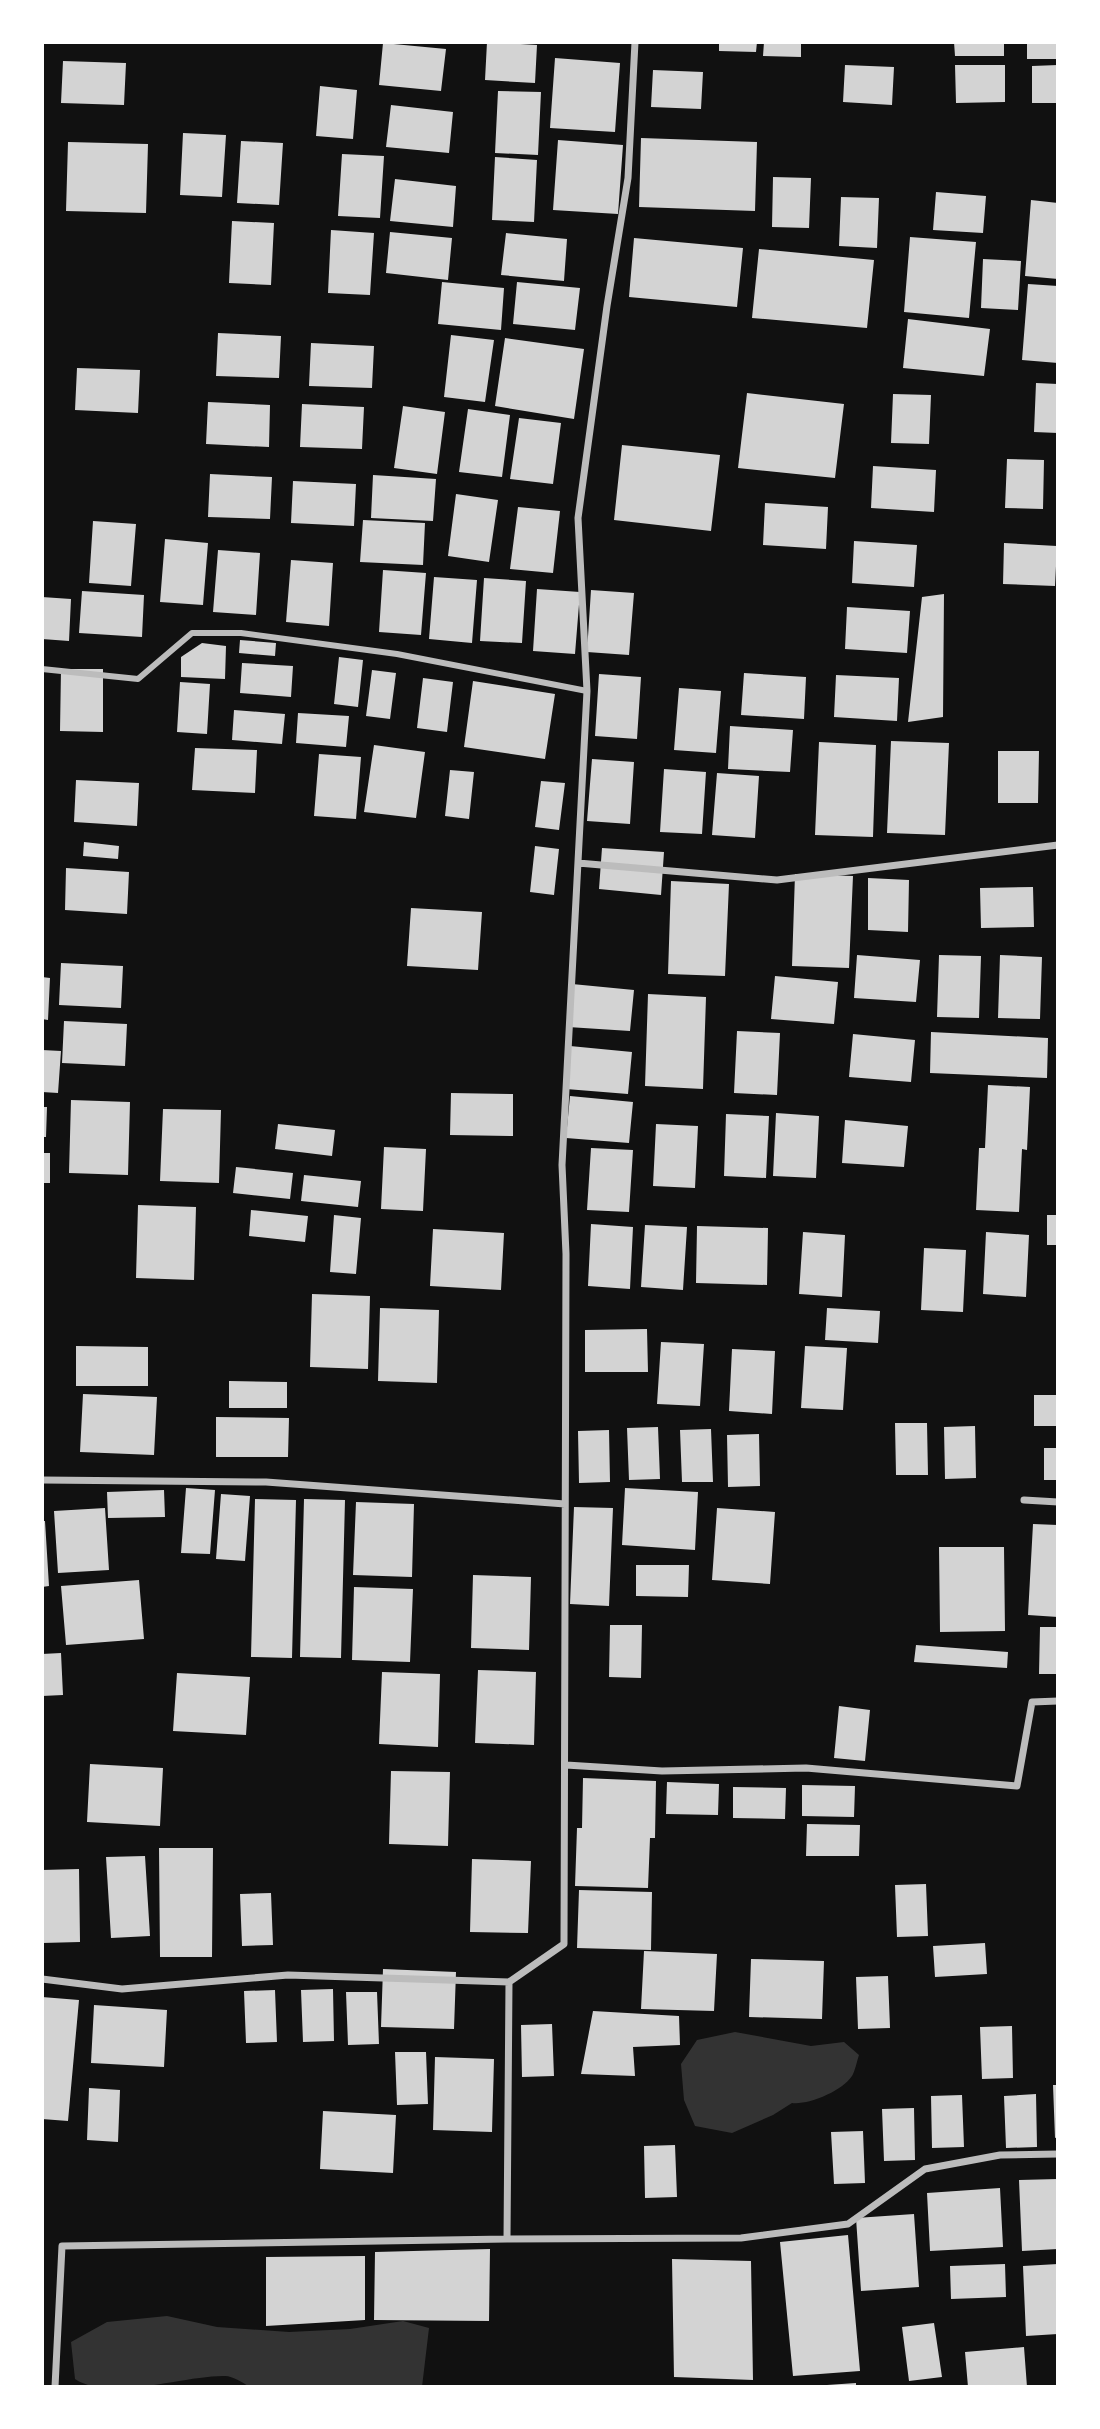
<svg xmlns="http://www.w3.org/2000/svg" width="1100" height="2429" font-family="'Exo 2',sans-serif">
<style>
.water{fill:#333}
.building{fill:#d3d3d3}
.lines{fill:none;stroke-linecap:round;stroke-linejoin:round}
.pedestrian{stroke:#bcbcbc;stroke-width:6}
.minor{stroke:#bcbcbc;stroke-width:7}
</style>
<rect width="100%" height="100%" fill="#111"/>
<!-- water -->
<path class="water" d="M735,2032L811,2046L844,2042L859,2055C857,2061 855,2071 852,2076C842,2091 809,2105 792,2103L773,2115L732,2133L695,2126L684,2100L681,2064L697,2040Z
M167,2316L217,2327L289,2332L350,2329L403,2321L429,2328L422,2387H250C243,2383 233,2376 225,2376C186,2375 109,2402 75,2379L71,2342L107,2322Z"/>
<!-- building -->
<path class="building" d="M487,42L537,45L535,83L485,80Z
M719,42H757L756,52L719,51Z
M764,42H801V57L763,56Z
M954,42H1004V56H955Z
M1027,42H1058V59H1027Z
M383,43L446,49L441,91L379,85Z
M555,58L620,63L615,132L550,128Z
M63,61L126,63L124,105L61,103Z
M845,65L894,67L892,105L843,102Z
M955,65H1005V102L956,103Z
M1058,65V103H1032V66Z
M653,70L703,72L701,109L651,107Z
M320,86L357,90L353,139L316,136Z
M498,91L541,92L538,155L495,153Z
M391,105L453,112L449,153L386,147Z
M183,133L226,135L222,197L180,195Z
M641,138L757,142L755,211L639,207Z
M558,140L623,145L618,214L553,210Z
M241,141L283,143L279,205L237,203Z
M68,142L148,144L146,213L66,211Z
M342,154L384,156L380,218L338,216Z
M495,157L537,160L534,222L492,220Z
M773,177L811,178L809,228L772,227Z
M395,179L456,186L453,227L390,221Z
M936,192L986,196L983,233L933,230Z
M841,197L879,198L877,248L839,246Z
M1031,200L1058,203V279L1025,276Z
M232,221L274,223L271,285L229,283Z
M331,230L374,233L370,295L328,293Z
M390,232L452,238L448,280L386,273Z
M506,233L567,239L564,281L501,275Z
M910,237L976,242L969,318L904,312Z
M634,238L743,248L737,307L629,297Z
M759,249L874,260L867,328L752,318Z
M983,259L1021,261L1018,310L981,308Z
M442,282L504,288L501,330L438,324Z
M517,282L580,288L575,330L513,324Z
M1028,284L1058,286V363L1022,360Z
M908,319L990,329L984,376L903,368Z
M218,333L281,336L279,378L216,376Z
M451,335L494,340L485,402L444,397Z
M505,338L584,349L574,419L495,406Z
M311,343L374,346L372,388L309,386Z
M77,368L140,370L138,413L75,410Z
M1036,383L1058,384V433L1034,432Z
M747,393L844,404L835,478L738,468Z
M893,394L931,395L929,444L891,443Z
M208,402L270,405L269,447L206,444Z
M302,404L364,407L362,449L300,447Z
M403,406L445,412L437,474L394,468Z
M468,409L510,415L502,477L459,472Z
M519,418L561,423L553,484L510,479Z
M622,445L720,455L711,531L614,520Z
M1007,459L1044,460L1043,509L1005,508Z
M873,466L936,470L934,512L871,508Z
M210,474L272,477L270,519L208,517Z
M373,475L436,479L433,521L371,518Z
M293,481L356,484L354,526L291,523Z
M456,494L498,500L489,562L448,556Z
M765,503L828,507L826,549L763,545Z
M518,507L560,511L553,573L510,569Z
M363,520L425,523L423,565L360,562Z
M93,521L136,524L131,586L89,583Z
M165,539L208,543L203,605L160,602Z
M854,541L917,545L914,587L852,583Z
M1004,543L1057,546L1055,586L1003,584Z
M218,550L260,553L256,615L213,612Z
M291,560L333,563L329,626L286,622Z
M383,570L426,573L421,635L379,632Z
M434,577L477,580L472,643L429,639Z
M484,578L526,581L522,643L480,641Z
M537,589L580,592L575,654L533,651Z
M591,590L634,593L629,655L587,652Z
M82,591L144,595L142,637L79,633Z
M944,594L943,717L908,722L922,597Z
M42,597L71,599L69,641L42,639Z
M847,607L910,611L907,653L845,649Z
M240,640L276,643L275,656L239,653Z
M202,643L226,646L225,679L181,677V657Z
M339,657L363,660L358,707L334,704Z
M242,663L293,666L291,697L240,693Z
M61,669H103V732L60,731Z
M372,670L396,673L390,719L366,716Z
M744,673L806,677L804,719L741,715Z
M599,674L641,677L637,739L595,736Z
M836,675L899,678L897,721L834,717Z
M423,678L453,682L447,732L417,728Z
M473,681L555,694L545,759L464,747Z
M180,682L210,684L207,734L177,732Z
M679,688L721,691L716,753L674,750Z
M234,710L285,714L282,744L232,740Z
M298,713L349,716L346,747L296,743Z
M730,726L793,730L790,772L728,769Z
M891,741L949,743L945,835L887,833Z
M819,742L876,745L873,837L815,835Z
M374,745L425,752L416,818L364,812Z
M195,748L257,750L255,793L192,790Z
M998,751H1039L1038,803H998Z
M319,754L361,757L356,819L314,816Z
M592,759L634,762L630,824L587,821Z
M664,769L706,772L702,834L660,832Z
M450,770L474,772L469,819L445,816Z
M717,773L759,776L755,838L712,835Z
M76,780L139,783L137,826L74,822Z
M541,781L565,783L559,830L535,827Z
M84,842L119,846L118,859L83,856Z
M535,846L559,849L554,895L530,892Z
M602,848L664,852L661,895L599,889Z
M66,868L129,872L127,914L65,910Z
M795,874L853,876L849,968L792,966Z
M868,878L909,880L908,932L868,930Z
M671,881L729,884L725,976L668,974Z
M1033,887L1034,927L981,928L980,888Z
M411,908L482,912L478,970L407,966Z
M857,955L920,960L916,1002L854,998Z
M939,955L981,956L979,1018L937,1017Z
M1000,955L1042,957L1040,1019L998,1018Z
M61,963L123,966L121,1008L59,1005Z
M775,976L838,982L834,1024L771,1019Z
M42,977L50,978L48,1020L42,1019Z
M572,984L634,990L630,1031L568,1027Z
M648,994L706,997L703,1089L645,1086Z
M64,1021L127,1024L125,1066L62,1063Z
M737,1031L780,1033L777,1095L734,1093Z
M931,1032L1048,1038L1047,1078L930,1073Z
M853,1034L915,1040L911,1082L849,1077Z
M570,1046L632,1052L628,1094L566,1089Z
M42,1050L61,1051L58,1093L42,1092Z
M988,1085L1030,1087L1027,1150L1022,1149L1019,1212L976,1210L979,1148H985Z
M451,1093L513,1094V1136L450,1135Z
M570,1096L633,1102L629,1143L566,1138Z
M71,1100L130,1102L128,1175L69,1173Z
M42,1107H47L46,1137H42Z
M163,1109L221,1110L219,1183L160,1181Z
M776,1113L819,1116L816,1178L773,1176Z
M726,1114L769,1116L766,1178L724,1176Z
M845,1120L908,1126L904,1167L842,1163Z
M278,1124L335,1130L332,1156L275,1149Z
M656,1124L698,1126L695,1188L653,1186Z
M384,1147L426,1149L423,1211L381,1209Z
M591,1148L633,1150L629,1212L587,1210Z
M42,1153H50V1183H42Z
M236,1167L293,1173L290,1199L233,1193Z
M304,1175L361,1181L358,1207L301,1201Z
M138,1205L196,1207L194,1280L136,1278Z
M251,1210L308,1216L305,1242L249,1236Z
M334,1215L361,1218L356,1274L330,1272Z
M1047,1215H1058V1245H1047Z
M591,1224L633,1227L630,1289L588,1286Z
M645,1225L687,1227L683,1290L641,1287Z
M697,1226L768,1228L767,1285L696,1283Z
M433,1229L504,1233L501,1290L430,1286Z
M803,1232L845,1235L842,1297L799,1294Z
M986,1232L1029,1235L1026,1297L983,1294Z
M924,1248L966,1250L963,1312L921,1310Z
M312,1294L370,1296L368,1369L310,1367Z
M380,1308L439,1310L437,1383L378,1381Z
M827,1308L880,1311L878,1343L825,1340Z
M647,1329L648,1372H585V1330Z
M661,1342L704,1344L700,1406L657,1404Z
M76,1346L148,1347V1386H76Z
M805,1346L847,1348L843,1410L801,1408Z
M732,1349L775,1351L772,1414L729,1411Z
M229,1381L287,1382V1408H229Z
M83,1394L157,1397L154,1455L80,1452Z
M1034,1395H1058V1426H1034Z
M216,1417L289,1418L288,1457H216Z
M895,1423H927L928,1475H896Z
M975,1426L976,1478L945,1479L944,1427Z
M658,1427L660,1479L629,1480L627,1428Z
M711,1429L713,1482H682L680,1430Z
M609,1430L610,1482L579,1483L578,1431Z
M759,1434L760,1486L728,1487L727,1435Z
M1044,1448H1058V1480H1044Z
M186,1488L215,1490L210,1554L181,1553Z
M625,1488L698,1492L695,1550L622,1545Z
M164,1490L165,1517L108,1518L107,1492Z
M221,1494L250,1496L245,1561L216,1559Z
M255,1499L296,1500L292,1658L251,1657Z
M304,1499L345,1500L341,1658L300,1657Z
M356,1502L414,1504L412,1577L353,1575Z
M574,1507L613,1508L609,1606L570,1604Z
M105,1508L109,1570L58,1573L54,1511Z
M717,1508L775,1512L770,1584L712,1580Z
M42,1521H45L49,1586L42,1587Z
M1033,1524L1058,1525V1617L1028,1615Z
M939,1547H1004L1005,1631L940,1632Z
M636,1565H689L688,1597L636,1596Z
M473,1575L531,1577L529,1650L471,1648Z
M139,1580L144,1639L66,1645L61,1586Z
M354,1587L413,1589L410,1662L352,1660Z
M610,1625H642L641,1678L609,1677Z
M1040,1627H1058V1674H1039Z
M916,1645L1008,1652L1007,1668L914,1662Z
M61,1653L63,1695L42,1696V1654Z
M478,1670L536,1672L534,1745L475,1743Z
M382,1672L440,1674L438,1747L379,1744Z
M177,1673L250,1677L246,1735L173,1731Z
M839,1706L870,1710L865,1761L834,1758Z
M90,1764L163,1768L160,1826L87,1822Z
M391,1771L450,1772L448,1846L389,1844Z
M583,1778L656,1781L655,1838H650L648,1888L575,1886L577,1828H582Z
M667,1782L719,1784L718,1815L666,1814Z
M802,1785L855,1786L854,1817L802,1816Z
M733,1787L786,1788L785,1819L733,1818Z
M807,1824L860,1825L859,1856H806Z
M159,1848H213L212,1957H160Z
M145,1856L150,1936L111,1938L106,1857Z
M472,1859L531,1861L528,1933L470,1932Z
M79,1869L80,1942L42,1943V1870Z
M926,1884L928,1936L897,1937L895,1885Z
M579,1890L652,1892L651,1950L577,1948Z
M271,1893L273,1945L242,1946L240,1894Z
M985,1943L987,1974L935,1977L933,1946Z
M644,1951L717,1954L714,2011L641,2009Z
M751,1959L824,1961L822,2019L749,2017Z
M383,1969L456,1972L454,2029L381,2027Z
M888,1976L890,2028L858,2029L856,1977Z
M333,1989L334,2041L303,2042L301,1990Z
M275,1990L277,2042L246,2043L244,1991Z
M346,1992H377L379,2044L348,2045Z
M42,1997L79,2000L68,2121L42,2119Z
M94,2005L167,2010L164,2067L91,2063Z
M593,2011L679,2016L680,2045L633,2047L635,2076L581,2074Z
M552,2024L554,2076L522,2077L521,2025Z
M1012,2026L1013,2078L982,2079L980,2027Z
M395,2052H426L428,2104L397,2105Z
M435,2057L494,2059L492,2132L433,2130Z
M1053,2085H1058V2137L1055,2138Z
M89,2088L120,2090L118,2142L87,2140Z
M1036,2094L1037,2147L1006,2148L1004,2096Z
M962,2095L964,2147L932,2148L931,2096Z
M914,2108L915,2160L884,2161L882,2109Z
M323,2111L396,2115L393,2173L320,2169Z
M863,2131L865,2183L834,2184L831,2132Z
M675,2145L677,2197L645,2198L644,2146Z
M1058,2179V2249L1022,2251L1019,2180Z
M1000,2188L1003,2247L930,2251L927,2193Z
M914,2214L919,2287L861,2291L856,2218Z
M848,2235L860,2371L793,2376L780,2242Z
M490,2249L489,2321L374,2320L375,2252Z
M365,2256V2320L266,2326V2257Z
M672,2259L751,2261L753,2380L674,2377Z
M1005,2264L1006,2297L951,2299L950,2266Z
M1058,2264V2334L1026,2336L1023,2266Z
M934,2323L942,2377L909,2381L902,2327Z
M1024,2347L1027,2387H968L965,2352Z
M856,2383V2387H827V2385Z"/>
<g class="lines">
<!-- pedestrian -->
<path class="pedestrian" d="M42,669L138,679L192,633H241L397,654L587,691"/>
<!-- minor -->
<path class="minor" d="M578,863L777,880L1058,845
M42,1480L266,1482L565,1504
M1024,1500L1058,1502
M566,1765L662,1771L806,1768L1017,1786L1032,1702L1058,1701
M42,1979L122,1989L288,1975L509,1982L564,1944L566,1254L562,1165L587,691L578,518L607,306L628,178L635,42
M507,2239L741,2238L848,2224L925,2169L1000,2155L1058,2154
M55,2387L62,2246L507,2239L509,1982"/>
</g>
<!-- border -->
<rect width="1100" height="2429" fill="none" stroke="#ffffff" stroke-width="88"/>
</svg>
